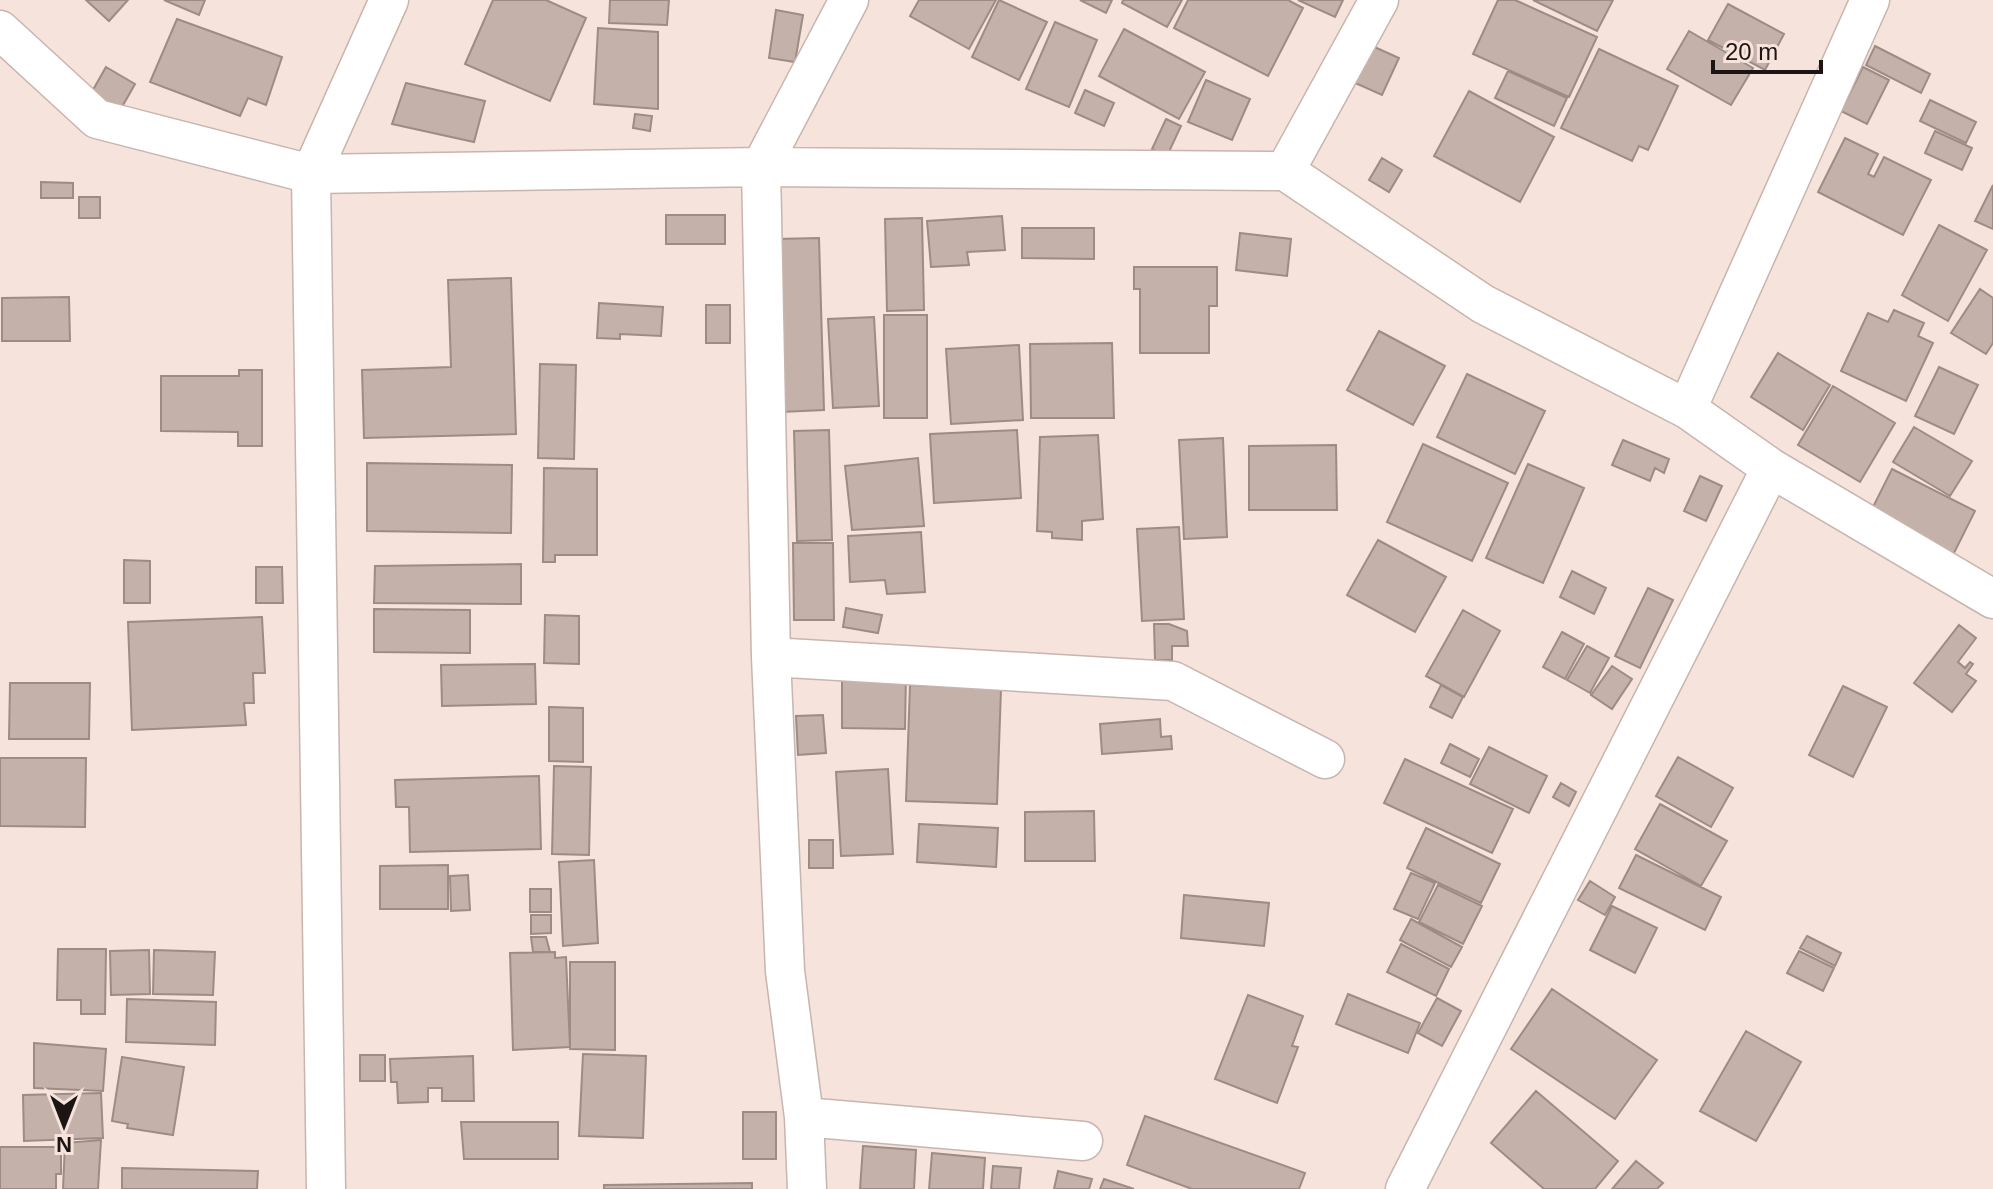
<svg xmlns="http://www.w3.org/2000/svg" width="1993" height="1189" font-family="Helvetica,sans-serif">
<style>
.building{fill:#c3b1aa;stroke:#9d8c86;stroke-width:2}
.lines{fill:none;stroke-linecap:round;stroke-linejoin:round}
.street-casing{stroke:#c7b5ae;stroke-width:41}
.street{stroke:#fff;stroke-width:38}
</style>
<rect width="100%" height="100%" fill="#f6e3dc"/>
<!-- building -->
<path class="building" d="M86,0H128L109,21Z
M164,0H205L199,15Z
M493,0H546L586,18L550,101L465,64Z
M610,0H669L667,25L609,23Z
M919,0H996L969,49L910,16Z
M999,0L1047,22L1019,80L972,57Z
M1080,0H1112L1106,13Z
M1123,0H1182L1167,27L1122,3Z
M1188,0H1288L1303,8L1268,76L1174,28Z
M1298,0H1343L1335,17Z
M1498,0H1515L1597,37L1569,97L1473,54Z
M1533,0H1613L1597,31Z
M1728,4L1784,34L1765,70L1708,40Z
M776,10L803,15L795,62L769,58Z
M177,19L282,57L266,105L248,98L240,116L150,82Z
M1055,22L1097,40L1069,107L1026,89Z
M598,28L658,32V109L594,104Z
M1124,29L1205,72L1179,119L1099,76Z
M1689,31L1753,68L1731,105L1667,69Z
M1370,45L1399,58L1382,95L1353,82Z
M1875,46L1930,74L1921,93L1866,65Z
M1599,49L1678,86L1648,150L1639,146L1632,161L1561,128Z
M106,67L135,84L114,121L85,104Z
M1863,67L1889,80L1867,124L1841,111Z
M1508,71L1567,98L1554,126L1495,98Z
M1206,80L1250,99L1232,140L1188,122Z
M406,83L485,101L474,142L392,124Z
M1085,90L1114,103L1104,126L1075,113Z
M1469,91L1554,137L1520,202L1434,156Z
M1930,100L1976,122L1966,143L1920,121Z
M635,114L652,116L650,131L633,128Z
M1166,119L1181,126L1167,156L1152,149Z
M1935,131L1972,148L1962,170L1925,153Z
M1845,138L1878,154L1868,174L1874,177L1884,157L1931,180L1903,235L1818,192Z
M1382,158L1402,170L1389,192L1369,180Z
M41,182L73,183V198H41Z
M1993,185V229L1975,221Z
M79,197H100V218H79Z
M666,215H725V244H666Z
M1002,216L1005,250L967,252L969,265L931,267L927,221Z
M922,218L924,310L887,311L885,219Z
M1939,225L1987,250L1948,321L1902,295Z
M1022,228H1094V259L1022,258Z
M1240,233L1291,239L1287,276L1236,270Z
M819,238L824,410L781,412L776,239Z
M1134,267H1217V306H1209V353H1140V289H1134Z
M511,278L516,434L364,438L362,370L451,367L448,280Z
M1980,289L1993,298V343L1986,354L1951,333Z
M69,297L70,341H2V298Z
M599,303L663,307L661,336L620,334V339L597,338Z
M706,305H730V343H706Z
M1894,310L1924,323L1918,336L1933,343L1906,401L1841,371L1868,313L1888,322Z
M884,315H927V418H884Z
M874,317L879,406L833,408L828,319Z
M1379,331L1445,366L1413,425L1347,390Z
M1112,343L1114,418H1031L1030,344Z
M1019,345L1023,420L951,424L946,349Z
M1778,353L1830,385L1803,430L1751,397Z
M540,364L576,365L574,459L538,458Z
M1939,367L1978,385L1954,434L1915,416Z
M239,370H262V446H238V432L161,431V376H239Z
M1467,374L1545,411L1515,474L1437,437Z
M1833,386L1895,423L1860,482L1798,445Z
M1914,427L1972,461L1950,496L1893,462Z
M829,430L832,540L797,541L794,431Z
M1017,430L1021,498L934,503L930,434Z
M1098,435L1103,519L1082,521V540L1052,538V532L1037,531L1040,437Z
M1223,438L1227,537L1184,539L1179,440Z
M1623,440L1669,459L1664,473L1655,468L1650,481L1612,465Z
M1423,444L1508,483L1472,561L1387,522Z
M1336,445L1337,510H1249V446Z
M918,458L924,526L852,530L845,466Z
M367,463L512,465L511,533L367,531Z
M1528,464L1584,488L1543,583L1486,558Z
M544,468L597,469V555H555V562H543Z
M1892,469L1975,511L1953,555L1870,513Z
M1700,476L1722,486L1706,521L1684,511Z
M1179,527L1184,619L1142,621L1137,529Z
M921,532L925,592L887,594L885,580L850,582L848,536Z
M1378,540L1446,577L1415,632L1347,595Z
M793,543H833L834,620H794Z
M124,560L150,561V603H124Z
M521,564V604L374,603L375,566Z
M256,567H282L283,603H256Z
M1572,571L1606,588L1594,614L1560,597Z
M1648,588L1673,600L1640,668L1615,656Z
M846,608L882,615L878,633L843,627Z
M374,609L470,610V653L374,652Z
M1463,610L1500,631L1464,697L1426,676Z
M545,615L579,616V664L544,663Z
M262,617L265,673H253L254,703H244L246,725L132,730L128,622Z
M1154,624H1169L1187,631L1188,646H1172V660H1155Z
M1959,625L1976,638L1958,662L1965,668L1970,662L1973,664L1966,674L1976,681L1952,712L1914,683Z
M1562,632L1584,644L1565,679L1543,667Z
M1587,646L1609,658L1590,693L1567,680Z
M535,664L536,704L442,706L441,665Z
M1612,666L1632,679L1612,709L1591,695Z
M842,672L906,673L905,729L842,728Z
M10,683H90L89,739H9Z
M910,685L1001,689L997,804L906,801Z
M1441,685L1463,697L1452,718L1430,707Z
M1843,686L1887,707L1853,777L1809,755Z
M549,707L583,708V762L549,761Z
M823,715L826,753L798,755L796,716Z
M1160,719L1161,737L1171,736L1172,749L1102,754L1100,724Z
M1450,744L1479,759L1470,777L1441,763Z
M1489,747L1547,776L1529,813L1470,784Z
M1678,757L1733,788L1711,827L1656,796Z
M0,758H86L85,827L0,826Z
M1405,759L1513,809L1492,853L1384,803Z
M554,766L591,767L589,855L552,854Z
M888,769L893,854L841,856L836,772Z
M539,776L541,849L410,852L409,807H396L395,780Z
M1561,783L1576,792L1569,806L1553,797Z
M1660,804L1727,841L1701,886L1635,849Z
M1094,811L1095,861H1025V812Z
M919,824L998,828L996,867L917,862Z
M1426,828L1500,864L1481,903L1407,868Z
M809,840H833V868H809Z
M1636,855L1721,897L1705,930L1619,888Z
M594,860L598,943L563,946L559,862Z
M448,865V909H380V866Z
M1411,873L1435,883L1418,919L1394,909Z
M468,875L470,910L451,911L450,876Z
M1590,881L1615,897L1605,915L1578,900Z
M1438,885L1482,906L1463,944L1419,922Z
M530,889H551V912H530Z
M1184,895L1269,903L1264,946L1181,938Z
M1612,906L1657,928L1635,973L1590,950Z
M531,915H551V933L531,934Z
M1411,919L1462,947L1451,967L1400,940Z
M1807,936L1841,953L1835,966L1800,948Z
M531,937H546L550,952H533Z
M1401,944L1449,969L1436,996L1387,972Z
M58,949H106L105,1014H81V1000H57Z
M149,950L150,994L111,995L110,951Z
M154,950L215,952L213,995L153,994Z
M1799,951L1834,968L1823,991L1787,973Z
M555,952V958L566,957L570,1047L513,1050L510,953Z
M570,962H615V1050L570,1049Z
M1552,989L1657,1060L1615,1119L1511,1049Z
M1348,994L1420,1023L1408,1053L1336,1024Z
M1248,995L1303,1016L1292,1046L1298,1047L1277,1103L1215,1079Z
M1437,998L1461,1011L1442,1046L1418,1033Z
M127,999L216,1002L215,1045L126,1042Z
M1746,1031L1801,1062L1756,1141L1700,1111Z
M34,1043L106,1049L103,1091L34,1088Z
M583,1054L646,1056L643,1138L579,1136Z
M360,1055H385V1081H360Z
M473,1056L474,1101H442V1088H428V1102L398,1103L397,1082H391L390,1059Z
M122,1057L184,1067L173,1135L127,1128L128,1124L112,1121Z
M1536,1091L1618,1161L1595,1189H1544L1491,1143Z
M101,1093L103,1138L24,1141L23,1095Z
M743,1112H776V1159H743Z
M1145,1116L1305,1173L1299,1189H1192L1127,1165Z
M461,1122H558V1159H464Z
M101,1140L98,1189H63L65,1143Z
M863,1146L916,1150L914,1189H860Z
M0,1147H61V1174H56V1189H0Z
M932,1153L985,1158L983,1189H929Z
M1636,1161L1663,1183L1657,1189H1612Z
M993,1166L1021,1168L1019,1189H991Z
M122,1168L258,1171L257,1189H122Z
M1058,1171L1092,1179L1089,1189H1054Z
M1104,1179L1134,1189H1100Z
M752,1183V1189H604V1185Z"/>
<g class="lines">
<defs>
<path id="street" d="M0,30L97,119L311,174L761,167L1285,171L1483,304L1687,409L1771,468L1993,599
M1285,171L1379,0
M1687,409L1870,0
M771,657L1173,681L1325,759
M804,1117L1083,1141
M326,1189L311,174L389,0
M807,1189L804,1117L785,971L771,657L761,167L849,0
M1405,1189L1771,468"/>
</defs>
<!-- street casing -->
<use href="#street" class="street-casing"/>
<!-- street -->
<use href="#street" class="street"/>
</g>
<!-- north arrow -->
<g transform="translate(64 1125) rotate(180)" stroke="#f6e3dc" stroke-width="6" paint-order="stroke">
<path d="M0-6L14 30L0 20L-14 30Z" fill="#1c1513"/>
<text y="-12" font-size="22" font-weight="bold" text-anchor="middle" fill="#1c1513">N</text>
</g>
<!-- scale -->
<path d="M1713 60v12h108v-12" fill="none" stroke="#1c1513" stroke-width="4"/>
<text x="1725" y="60" font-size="24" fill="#1c1513" stroke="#f6e3dc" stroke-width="6" paint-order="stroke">20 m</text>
</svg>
